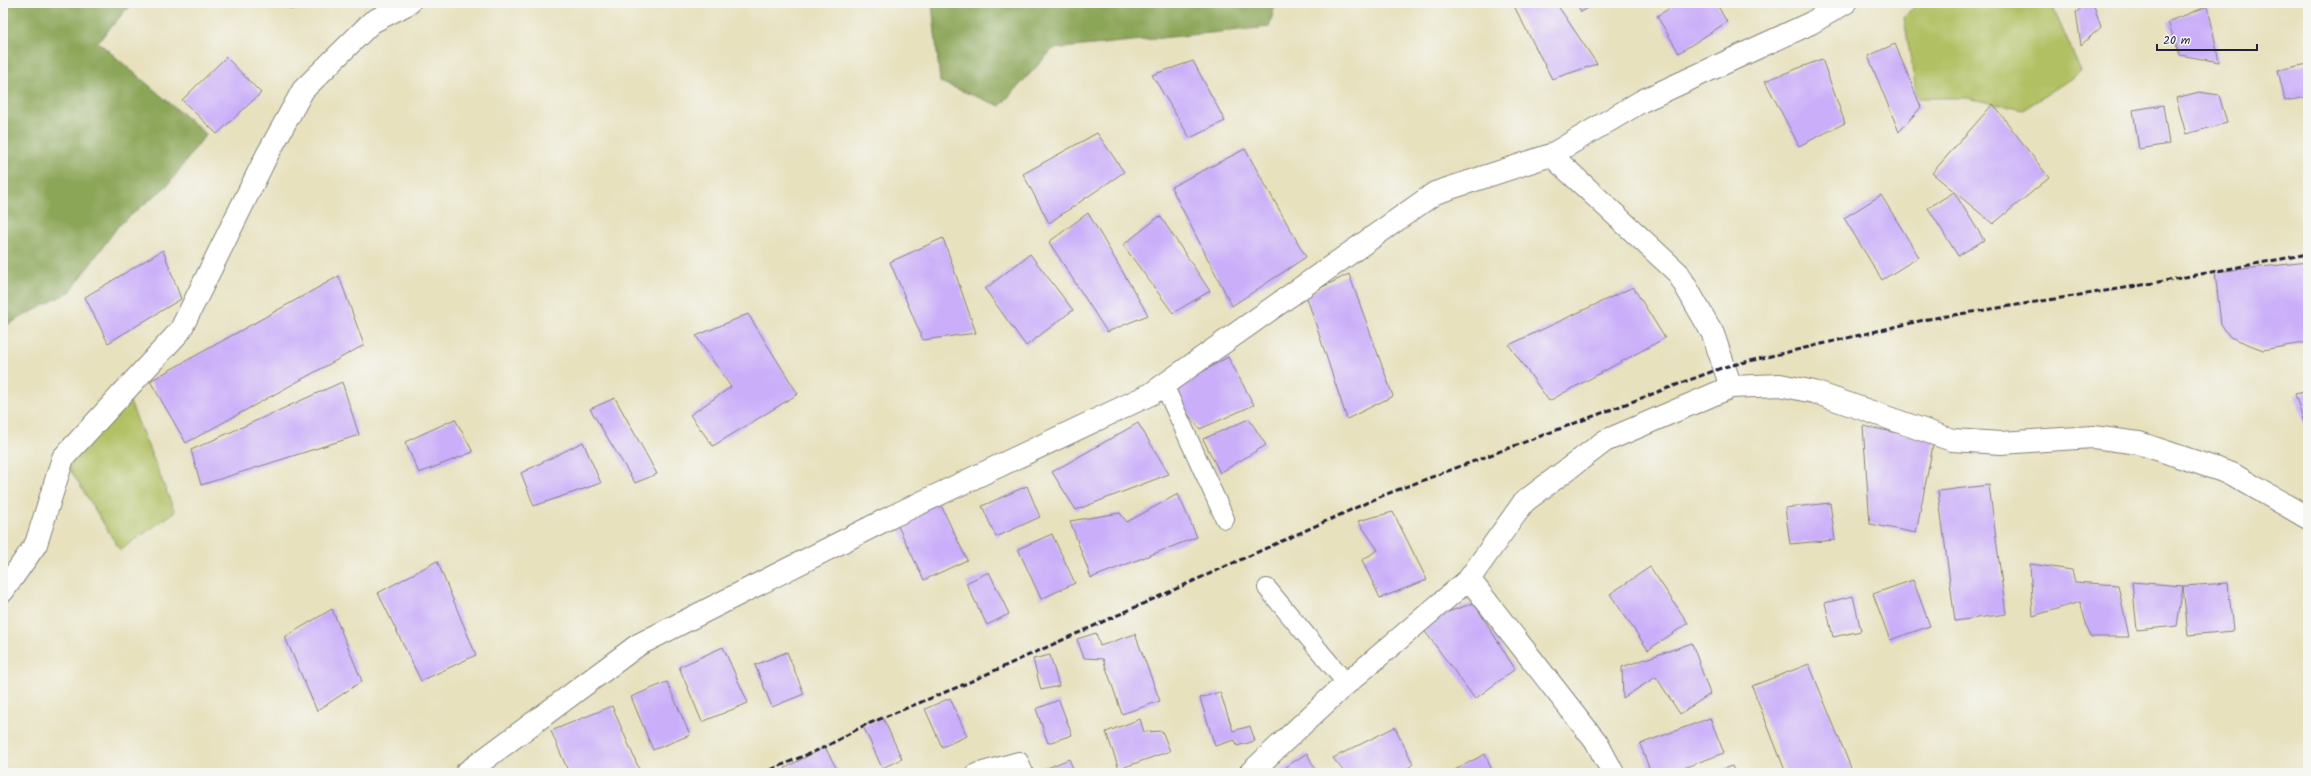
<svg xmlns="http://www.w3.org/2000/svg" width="2311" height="776" font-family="Kalam,sans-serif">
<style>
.green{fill:#b1c062;stroke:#6a714e}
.forest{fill:#8ca658;stroke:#57644a}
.building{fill:#caaef9}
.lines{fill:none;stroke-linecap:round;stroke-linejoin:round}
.lane-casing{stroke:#84827c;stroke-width:20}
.street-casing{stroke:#84827c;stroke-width:24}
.lane{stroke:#fff;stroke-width:18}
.street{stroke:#fff;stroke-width:22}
.rail{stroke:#22223b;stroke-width:3;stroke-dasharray:6 3;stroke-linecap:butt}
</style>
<rect width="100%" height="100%" fill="#f6f6f2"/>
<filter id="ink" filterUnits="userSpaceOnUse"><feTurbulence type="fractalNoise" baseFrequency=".025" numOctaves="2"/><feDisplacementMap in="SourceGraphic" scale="8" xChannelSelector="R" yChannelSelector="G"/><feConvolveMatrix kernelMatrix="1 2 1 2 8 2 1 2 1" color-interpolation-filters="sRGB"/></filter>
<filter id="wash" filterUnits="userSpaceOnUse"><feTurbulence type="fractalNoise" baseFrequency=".012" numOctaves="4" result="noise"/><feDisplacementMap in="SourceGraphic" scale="16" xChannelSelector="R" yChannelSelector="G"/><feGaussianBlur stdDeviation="0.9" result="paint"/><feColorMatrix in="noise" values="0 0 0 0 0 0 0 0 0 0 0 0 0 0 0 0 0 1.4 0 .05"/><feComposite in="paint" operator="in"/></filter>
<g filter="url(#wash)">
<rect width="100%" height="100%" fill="#e7e1be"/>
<!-- green -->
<path class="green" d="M1918,3H2051L2081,72L2023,110L1967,98H1917L1904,18Z
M125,390L175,512L120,550L63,458Z"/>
<!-- forest -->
<path class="forest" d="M3,3H132L98,42L206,134L168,185L118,226L71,291L3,327Z
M932,3H1276L1269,27L1053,49L1000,106L940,82Z"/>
<g id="blocks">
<!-- building -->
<path class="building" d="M283,3H298L292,10Z
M1522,3H1556L1597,64L1552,79L1515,8Z
M1577,3H1597L1581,12Z
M1678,3H1716L1727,22L1679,53L1657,16Z
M2084,3H2093L2101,27L2081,45L2076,12L2085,6Z
M2208,6L2219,62L2180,55L2168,22Z
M1895,44L1921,107L1899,132L1868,56Z
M226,57L261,93L217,134L182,100Z
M1822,59L1845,123L1799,146L1765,81Z
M1193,61L1225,121L1190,138L1152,75Z
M2308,64V97L2285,101L2278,70Z
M2199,92L2219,95L2227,123L2186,134L2176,98Z
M1993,104L2049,178L1993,224L1932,173Z
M2163,105L2169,144L2139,149L2133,110Z
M1097,133L1124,172L1049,223L1023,174Z
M1245,149L1306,257L1232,306L1171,187Z
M1954,192L1984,240L1958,256L1928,208Z
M1881,195L1919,257L1882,280L1844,218Z
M1088,213L1148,315L1107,332L1049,242Z
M1160,216L1210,291L1173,313L1123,245Z
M943,238L976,333L923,340L890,262Z
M163,250L181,299L108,343L85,297Z
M1030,254L1073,310L1026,346L985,289Z
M2308,262V342L2263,350L2230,337L2221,324L2215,272Z
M1349,274L1393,396L1347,419L1306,295Z
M339,276L364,345L186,443L150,381Z
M1633,287L1665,338L1549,401L1509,345Z
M748,314L798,394L713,446L690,415L731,387L696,336Z
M1228,357L1254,405L1200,429L1164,385L1202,372Z
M342,382L359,435L201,485L191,450Z
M2308,391V436L2295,394Z
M615,398L657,474L635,483L590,409Z
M455,419L473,452L419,473L405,442Z
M1249,419L1266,445L1220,473L1203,439Z
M1138,423L1169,474L1076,510L1052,472Z
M1863,426L1934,440L1916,533L1870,524Z
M583,442L601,483L534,506L521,473Z
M1989,485L2006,614L1955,621L1938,491Z
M1027,486L1040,517L996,537L982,506Z
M1178,494L1197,537L1091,578L1070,521L1120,513L1127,522Z
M936,495L967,560L924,580L893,516Z
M1830,503L1835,540L1790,544L1785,508Z
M1393,512L1427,580L1380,598L1362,560L1378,550L1358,521Z
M1052,534L1075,583L1041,599L1018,549Z
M437,561L476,655L421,681L378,593Z
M2030,564L2072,570L2075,582L2118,585L2129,637H2090L2080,602L2033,616Z
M1650,567L1688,623L1648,650L1610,594Z
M989,572L1009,614L987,625L966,583Z
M1913,580L1930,626L1890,640L1873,594Z
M2132,582L2183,586L2228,583L2233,631L2188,635L2183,586L2177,626L2137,630Z
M1853,596L1861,631L1833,637L1825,603Z
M1474,603L1515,669L1475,699L1418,622Z
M332,609L362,681L317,711L285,637Z
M1096,633L1100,646L1135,634L1160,701L1122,714L1103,659L1084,658L1077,639Z
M1692,643L1710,694L1680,714L1656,677L1623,698L1622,667Z
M723,647L748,703L702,722L679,667Z
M787,652L804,694L772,707L755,665Z
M1050,655L1059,686L1041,690L1033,659Z
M1809,664L1853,773H1786L1752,686Z
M667,682L690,735L653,750L631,697Z
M1220,692L1233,731L1250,726L1255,741L1237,746L1235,740L1215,746L1200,698Z
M950,698L967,736L942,747L925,709Z
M1059,700L1072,735L1048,743L1036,709Z
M612,706L640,771L636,773H569L551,731Z
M883,718L902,759L882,768L863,726Z
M1710,718L1724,753L1670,773H1651L1640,744Z
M1140,719L1144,732L1162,731L1170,751L1119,769L1106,732Z
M1395,727L1413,764L1401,773H1345L1333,758Z
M825,747L839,773H788L785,768Z
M1307,753L1317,773H1277Z
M1485,754L1493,773H1449Z
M1069,759L1075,773H1040V771Z
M1732,766L1735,773H1710Z"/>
</g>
</g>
<g filter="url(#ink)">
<use href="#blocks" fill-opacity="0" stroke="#84827c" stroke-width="1"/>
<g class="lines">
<defs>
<path id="lane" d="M1164,385L1225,519
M1267,588L1347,684
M976,773L1019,761L1024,773"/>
<path id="street" d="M1551,155L1678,273L1713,334L1731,387
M1469,579L1597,743L1613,773
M3,591L36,544L63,458L180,331L266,157L303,90L372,22L409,3
M466,773L638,645L893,516L1151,394L1435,193L1551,155L1642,101L1811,23L1845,3
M1250,773L1338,691L1469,579L1524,502L1605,441L1731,387L1780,385L1814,392L1952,440L2001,443L2093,437L2139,443L2232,474L2308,518"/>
</defs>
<!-- lane casing -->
<use href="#lane" class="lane-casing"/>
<!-- street casing -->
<use href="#street" class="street-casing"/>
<!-- lane -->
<use href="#lane" class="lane"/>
<!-- street -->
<use href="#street" class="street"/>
<!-- rail -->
<path class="rail" d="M763,773L825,747L863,726L965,684L1384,495L1724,367L1928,319L2137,286L2308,254"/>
</g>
</g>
<!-- margin -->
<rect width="2311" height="776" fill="none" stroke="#f6f6f2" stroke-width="16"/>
<!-- scale -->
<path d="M2157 44v6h100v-6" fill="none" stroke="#22223b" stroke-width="2"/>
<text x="2163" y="44" font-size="12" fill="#22223b" stroke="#f6f6f2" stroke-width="3" paint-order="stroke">20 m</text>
</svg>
